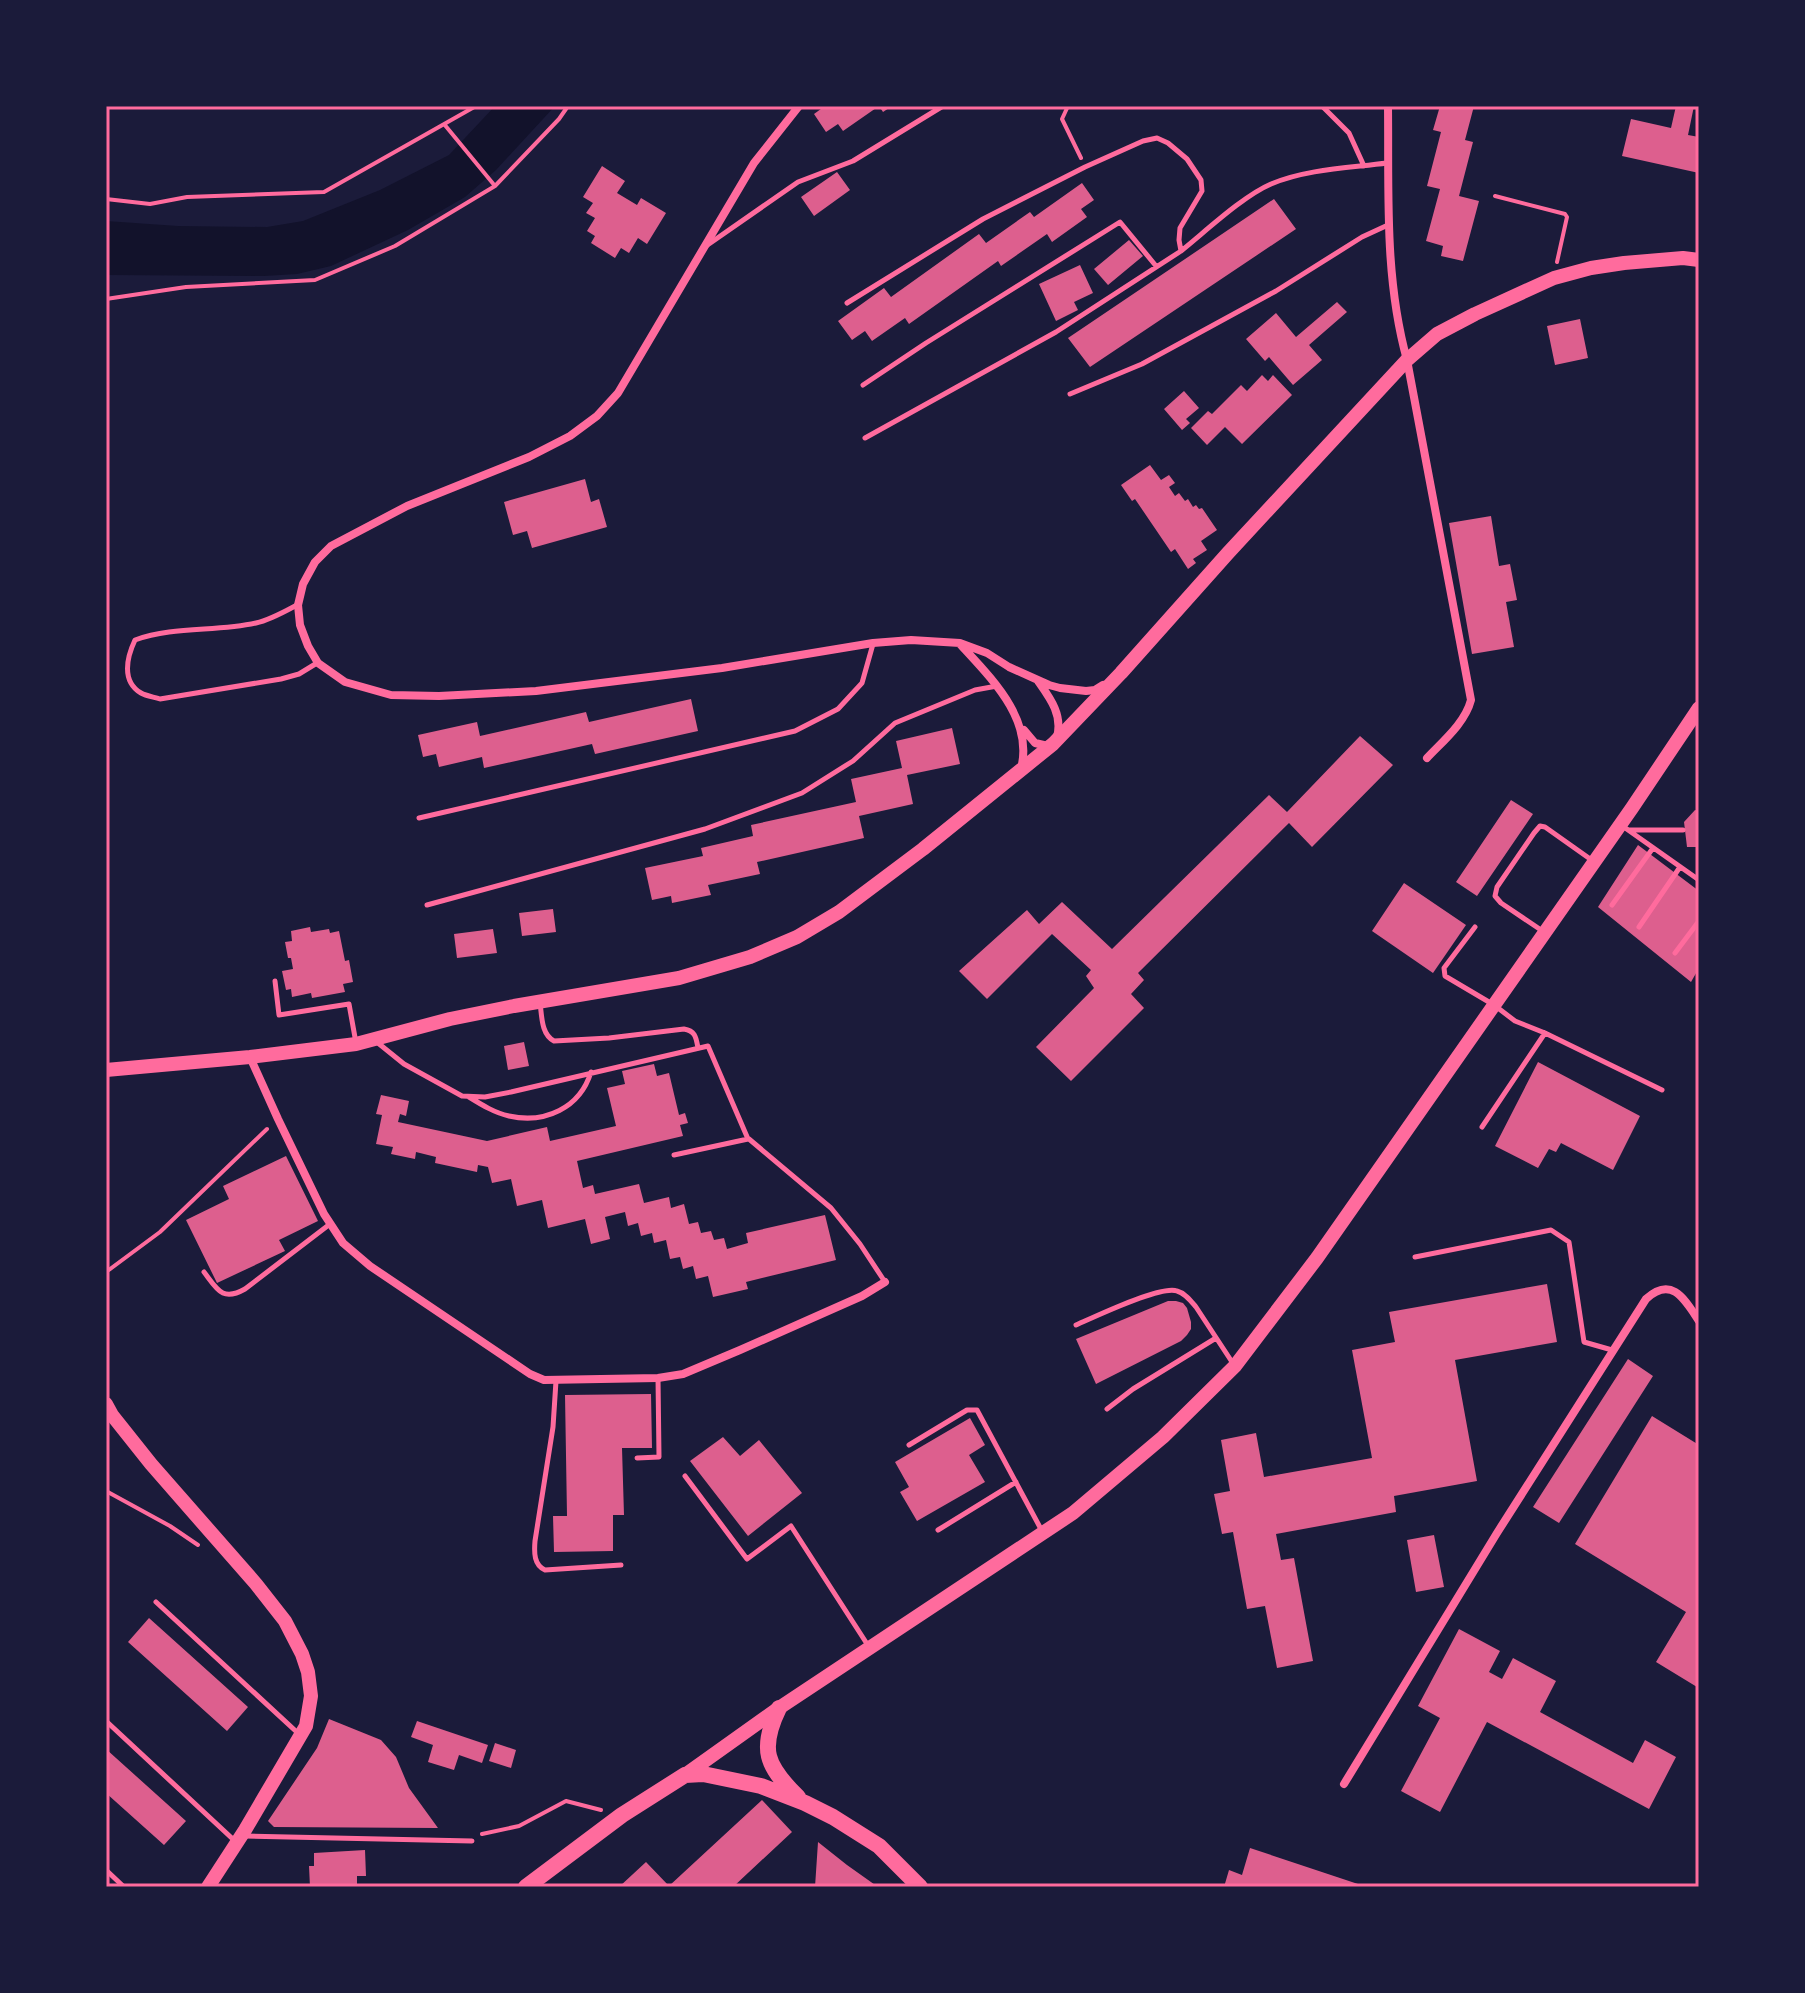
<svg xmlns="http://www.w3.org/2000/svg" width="1805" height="1993" font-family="'Alegreya Sans',sans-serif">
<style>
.water{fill:#12122b}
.building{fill:#dd5f8e}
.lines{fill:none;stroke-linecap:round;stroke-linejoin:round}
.path{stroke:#ff6b9d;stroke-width:4}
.service{stroke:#ff6b9d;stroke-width:5}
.minor{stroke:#ff6b9d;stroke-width:8}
.tertiary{stroke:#ff6b9d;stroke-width:14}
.secondary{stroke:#ff6b9d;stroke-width:16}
.neatline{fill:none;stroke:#ff6b9d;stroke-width:3}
</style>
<rect width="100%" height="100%" fill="#1b1b3a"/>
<!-- water -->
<path class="water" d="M495,106H555L496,170L465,197L408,230L331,266L297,274L264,276L106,275V221L178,226L267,227L303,221L380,190L449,155Z"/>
<!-- building -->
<path class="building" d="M825,106H892L883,112L879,106L843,131L838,124L826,132L814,114Z
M1440,106H1474L1465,140L1473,142L1459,196L1479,201L1463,261L1441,256L1443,246L1426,241L1440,189L1427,186L1441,132L1433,130Z
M1676,106H1694L1688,135L1699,137V173L1622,156L1631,119L1671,128Z
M602,166L625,181L617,193L637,205L641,198L666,213L647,244L638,238L629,253L621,248L615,258L591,243L595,236L587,231L595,218L586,213L593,203L583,197Z
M837,172L850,190L814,216L801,197Z
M1082,183L1094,200L1081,209L1087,217L1052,242L1047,234L1001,266L998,261L909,324L905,318L872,341L865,331L852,340L838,321L884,288L891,297L979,234L986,243L1030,212L1034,217Z
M1274,199L1296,229L1090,367L1068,338Z
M1129,240L1143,256L1108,285L1094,269Z
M1080,265L1093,293L1074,302L1078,310L1056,321L1039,284Z
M1337,302L1347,312L1309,345L1322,360L1293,385L1269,357L1265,361L1246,339L1276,313L1296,337Z
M1580,319L1588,358L1555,365L1547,326Z
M1262,375L1268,381L1273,375L1292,395L1242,444L1225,427L1207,445L1191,428L1208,411L1212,414L1241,385L1247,391Z
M1184,391L1199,408L1186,419L1190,423L1182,430L1164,409Z
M1150,465L1161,480L1169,475L1175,483L1169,487L1175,496L1179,493L1185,501L1188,499L1193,507L1196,505L1199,509L1202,508L1217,530L1201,541L1207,550L1193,559L1196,563L1188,569L1175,549L1171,552L1135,499L1132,501L1121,485Z
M585,479L591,502L599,499L607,527L532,548L527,531L513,535L504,502Z
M1491,516L1499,566L1510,564L1517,600L1506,602L1514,647L1472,654L1449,523Z
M691,699L698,731L595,754L592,744L484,768L482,757L439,767L436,754L423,757L418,735L477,722L480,736L586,712L589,722Z
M952,728L960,764L907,775L913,804L859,816L864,838L757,862L760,874L708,885L711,895L672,903L671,896L652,900L645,868L703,856L701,848L753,836L751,825L856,802L851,779L902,768L896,741Z
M1360,736L1393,765L1312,847L1289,823L1138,973L1144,980L1131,994L1144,1008L1071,1081L1036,1047L1094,988L1086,976L1091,970L1052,934L987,999L959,971L1027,910L1039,924L1062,902L1112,949L1269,795L1287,812Z
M1511,800L1533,814L1477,896L1456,882Z
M1695,810L1699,811V847H1687L1684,822Z
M1638,845L1699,891V968L1691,982L1598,907Z
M1404,883L1466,925L1433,973L1372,931Z
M553,909L556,932L522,936L519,913Z
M310,927L311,932L329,929L330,933L339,931L345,961L349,960L353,982L343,984L345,992L312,998L311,993L292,997L291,989L286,990L282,971L293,969L291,958H288L285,942L292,941L291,931Z
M493,929L497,953L457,958L454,934Z
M524,1042L529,1066L508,1070L504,1046Z
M1538,1062L1640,1116L1613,1170L1561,1143L1556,1152L1549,1149L1538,1168L1495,1146Z
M654,1064L657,1076L669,1073L679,1115L685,1113L688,1123L680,1125L683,1136L577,1161L583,1188L593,1185L595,1194L639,1184L644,1203L669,1197L671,1208L684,1204L689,1224L698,1222L701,1233L711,1231L714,1240L724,1238L727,1249L748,1243L746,1233L825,1215L836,1260L746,1282L748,1289L713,1297L708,1276L696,1279L693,1266L683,1269L680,1257L670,1259L666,1240L654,1243L652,1233L641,1236L638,1223L628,1226L625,1212L605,1217L610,1239L591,1244L585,1219L548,1228L542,1200L517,1206L511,1179L492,1183L488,1167L478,1165L477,1172L435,1163L436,1157L416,1152L415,1159L391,1154L393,1147L376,1144L382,1115L376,1114L381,1095L409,1101L406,1116L400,1114L398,1122L487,1141L547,1127L550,1141L616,1126L607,1088L625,1084L622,1071Z
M286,1156L318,1221L279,1240L285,1251L217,1283L186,1220L229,1199L223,1186Z
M1547,1284L1557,1342L1455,1360L1477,1481L1394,1496L1396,1512L1276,1534L1281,1560L1294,1558L1313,1661L1277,1668L1265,1606L1247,1609L1233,1532L1222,1534L1214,1494L1230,1491L1221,1440L1256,1433L1264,1477L1372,1458L1352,1350L1395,1342L1389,1312Z
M1168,1301H1176L1183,1303L1187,1308L1191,1322V1329L1187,1335L1181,1341L1096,1384L1076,1339Z
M1628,1359L1653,1376L1559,1523L1533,1507Z
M651,1394L652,1448H622L624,1515H613V1551L554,1552L553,1516H567L565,1395Z
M1652,1416L1699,1445V1683L1697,1687L1656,1662L1686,1612L1575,1544Z
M970,1418L985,1445L969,1455L985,1482L917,1521L900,1492L909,1487L895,1462Z
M723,1437L740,1456L759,1440L802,1493L748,1536L690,1461Z
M1434,1535L1444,1587L1416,1592L1407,1540Z
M149,1618L248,1707L227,1731L128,1642Z
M1459,1629L1500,1651L1489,1672L1502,1679L1513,1658L1556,1681L1540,1712L1633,1763L1645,1740L1676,1757L1649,1809L1487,1722L1440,1812L1401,1791L1440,1718L1418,1706Z
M329,1719L381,1740L396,1757L409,1788L438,1828L274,1827L268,1821L317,1748Z
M417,1721L488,1745L482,1763L459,1755L454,1770L428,1762L433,1745L411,1737Z
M495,1743L516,1750L511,1768L489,1761Z
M106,1749L186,1821L164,1845L106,1793Z
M762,1800L792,1832L733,1887H619L646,1862L669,1886Z
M818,1842L847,1865L878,1887H815Z
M1250,1848L1364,1886V1887H1224L1229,1870L1242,1875Z
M365,1850L366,1876H357V1887H310L309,1866H314V1853Z"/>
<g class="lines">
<!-- path -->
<path class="path" d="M1068,106L1062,119L1081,158
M444,124L495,186
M1495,196L1565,214L1567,217L1557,262
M106,199L150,204L187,197L324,192L476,106
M106,299L186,287L315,280L395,246L495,186L559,119L568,106
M106,1272L160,1232L267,1129
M106,1491L170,1526L198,1545
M482,1834L519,1826L566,1801L601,1810"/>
<!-- service -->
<path class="service" d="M1322,106L1349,133L1364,166
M706,246L798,182L853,161L943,106
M1181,251C1206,231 1243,196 1271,184C1307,169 1349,168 1387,163
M847,303L983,219L1085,167L1143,141L1157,138L1168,143L1187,159L1201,180L1202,191L1180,228L1179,240L1181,251L1056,332L865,438
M863,385L926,343L1120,222L1156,266
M1070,394L1142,364L1276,291L1362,237L1388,225
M297,605C284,612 270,620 256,623C216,632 174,626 135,640C127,657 121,681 141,693C146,696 154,697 160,699L281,679L299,674L317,663
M419,818L795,731L838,709L862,683L873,644
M1621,825L1699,880
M1629,830H1683
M427,905L705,829L802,793L853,761L895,723L975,690L997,686
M1612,905L1653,848
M1475,927L1444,968L1445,976L1494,1005L1515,1021L1545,1033L1662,1090
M1639,927L1680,867
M1544,932L1501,903L1495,896L1497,887L1534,833L1540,826L1545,827L1593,861
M1675,953L1699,921
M275,981L279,1015L349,1004L356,1043
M540,1003C542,1016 541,1034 554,1041L609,1038L684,1029C696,1031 696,1038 698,1048
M378,1043L404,1064L462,1096L485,1097L511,1092L708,1046L748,1139L674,1155
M469,1097C482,1105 495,1113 509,1116C545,1124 580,1108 591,1072
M1482,1127L1545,1033
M749,1139L831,1208L860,1244L885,1282
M1415,1257L1551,1230L1569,1242L1584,1342L1612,1350
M204,1272C217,1289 222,1302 245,1289L330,1224
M1076,1325C1094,1317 1161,1285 1177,1291C1185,1293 1191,1301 1196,1307L1234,1365
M556,1381L553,1427L535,1541C534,1553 534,1565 545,1570L621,1565
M1107,1409L1133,1389L1216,1338
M909,1445L967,1410H977L1042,1531
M637,1458L659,1457L658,1378
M685,1476L747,1559L791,1526L869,1647
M938,1530L1016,1482
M156,1602L300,1735
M106,1721L236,1842
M245,1836L472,1841
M106,1870L124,1887"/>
<!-- minor -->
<path class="minor" d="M799,106L754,163L618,393L597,416L570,436L529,457L407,506L331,546L315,562L303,584L298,605L300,625L308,646L318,663L345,682L391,695L439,696L536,691L722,668L873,643L911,640L960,643L987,653L1009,667L1049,685L1060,688L1086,691L1095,690L1103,685
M1388,106C1389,191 1384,277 1407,360L1471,700C1465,723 1443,741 1427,758
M960,644C991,678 1034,719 1021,769
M1038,681C1050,698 1063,715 1057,737
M1024,730L1035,743L1048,746
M250,1057L278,1119L324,1214L343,1243L370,1266L530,1374L544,1380L658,1378L683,1374L740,1350L862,1296L885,1282
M1344,1784L1497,1533L1646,1299C1672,1275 1685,1300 1699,1321"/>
<!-- tertiary -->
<path class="tertiary" d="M106,1070L250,1057L356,1044L450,1019L514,1006L679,978L750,957L797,937L839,912L923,849L1053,744L1121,673L1228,553L1407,360L1437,334L1475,314L1554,278L1591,268L1624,263L1683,258L1699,260
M106,1404L112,1415L151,1464L256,1584L285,1621L302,1654L308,1672L311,1696L306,1726L245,1830L208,1887
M685,1775L779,1708L1073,1513L1163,1437L1235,1366L1317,1258L1632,808L1699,708"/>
<!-- secondary -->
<path class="secondary" d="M779,1708C759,1749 766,1766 798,1797
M526,1887L622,1815L685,1775L703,1774L761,1786L805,1803L833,1817L879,1846L920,1887"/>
</g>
<!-- border -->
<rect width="1805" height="1993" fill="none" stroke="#1b1b3a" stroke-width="216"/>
<rect x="108" y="108" width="1589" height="1777" class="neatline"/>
</svg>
